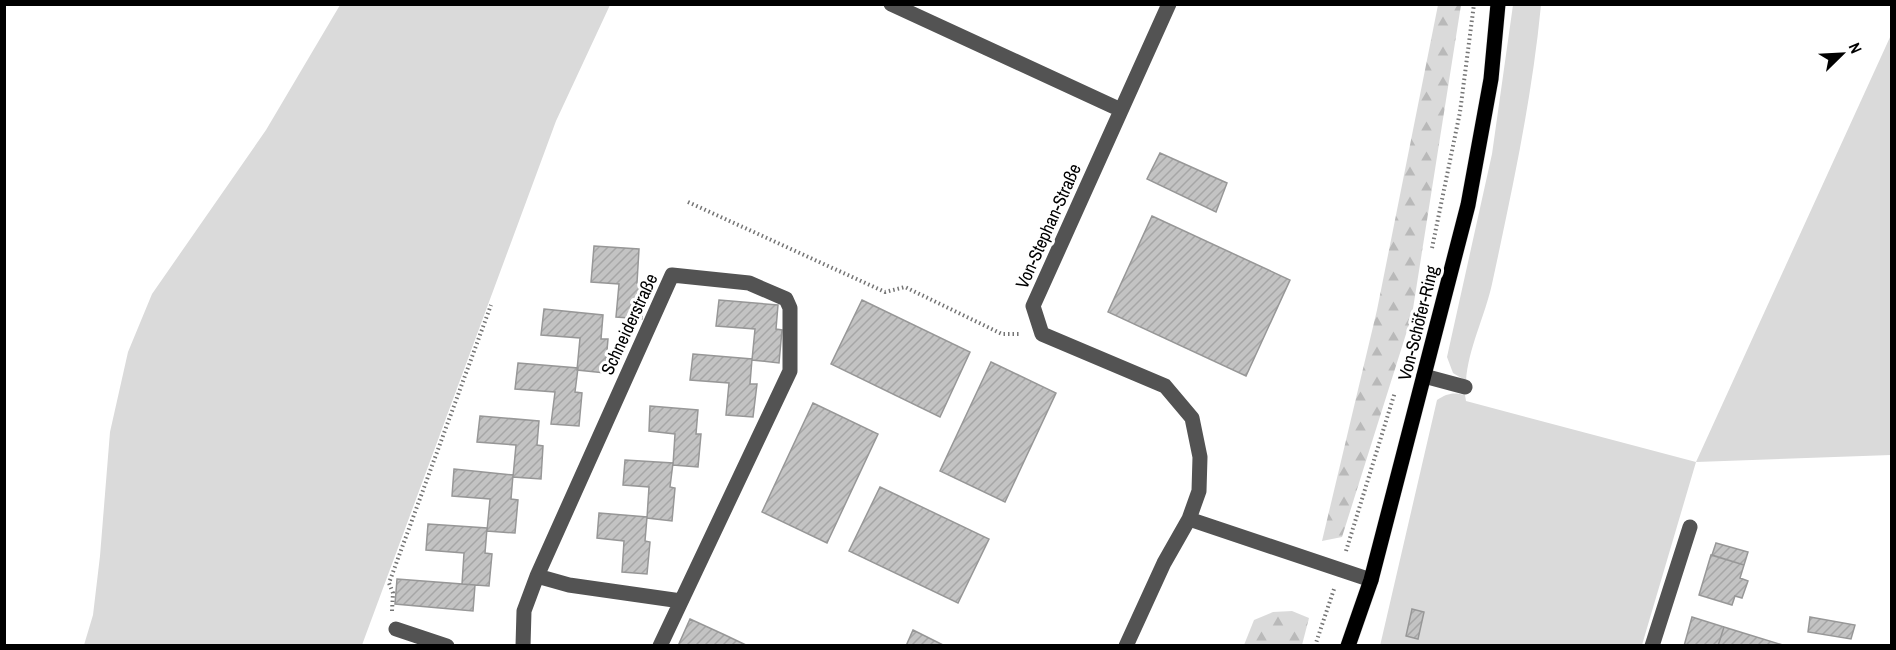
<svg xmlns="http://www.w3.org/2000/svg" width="1896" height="650" font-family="'Archivo Narrow',sans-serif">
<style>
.grass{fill:#dadada}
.forest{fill:url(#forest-firs)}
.building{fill:url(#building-hatch);stroke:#979797;stroke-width:1.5}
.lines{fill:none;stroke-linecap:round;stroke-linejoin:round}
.major-casing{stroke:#dbdbdb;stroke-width:16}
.path{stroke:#757575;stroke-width:4;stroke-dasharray:1.5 3;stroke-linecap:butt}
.minor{stroke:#535353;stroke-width:15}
.major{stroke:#000;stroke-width:15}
.labels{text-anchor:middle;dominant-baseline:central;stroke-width:6;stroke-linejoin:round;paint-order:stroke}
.street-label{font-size:18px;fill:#000;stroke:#fff}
</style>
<defs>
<pattern id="forest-firs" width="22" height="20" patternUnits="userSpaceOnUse" patternTransform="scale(1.5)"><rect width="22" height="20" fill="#dadada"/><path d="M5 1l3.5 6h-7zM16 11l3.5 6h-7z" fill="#b9b9b9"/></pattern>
<pattern id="building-hatch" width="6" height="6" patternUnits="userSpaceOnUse" patternTransform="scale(1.5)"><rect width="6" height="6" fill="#c3c3c3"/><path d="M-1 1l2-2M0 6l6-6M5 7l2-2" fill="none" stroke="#a6a6a6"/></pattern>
</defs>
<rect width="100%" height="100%" fill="#fff"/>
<!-- grass -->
<path class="grass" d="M340,5H610L556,121L362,645H84L93,615L100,556L110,432L128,352L152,294L266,130Z
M1513,5H1541C1532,99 1512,191 1492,284C1485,316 1468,349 1466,381L1453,373L1447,357L1492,154Z
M1891,35V455L1696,462L1642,645L1380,646L1437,400C1447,393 1454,392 1465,395L1466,401L1696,462Z"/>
<!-- forest -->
<path class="forest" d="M1438,5H1461L1412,315L1342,537L1322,541L1377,310Z
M1292,611L1309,618L1302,645H1244L1254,620L1273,612Z"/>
<!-- building -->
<path class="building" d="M1160,153L1227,183L1216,212L1147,179Z
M1152,216L1290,280L1246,376L1108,312Z
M594,246L639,249L637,283H645L642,319L616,317L619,284L591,282Z
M719,300L778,305L776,329L782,330L779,363L752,360L755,329L716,326Z
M862,300L970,352L940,417L831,364Z
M544,309L603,315L601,339H608L605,373L577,370L580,338L541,335Z
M693,354L752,359L750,384H757L753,417L726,415L729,383L690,380Z
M991,362L1056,393L1005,502L940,471Z
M518,363L578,368L575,392L582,393L579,426L551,424L555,392L515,389Z
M813,403L878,434L827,543L762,512Z
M650,406L698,410L696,434H701L698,467L673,465L675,434L649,431Z
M480,416L539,421L537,445L543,446L541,479L513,477L516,445L477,442Z
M625,460L673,463L670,487L675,488L672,521L647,518L649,487L623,485Z
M454,469L513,475L511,499L518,500L515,533L487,531L490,499L452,496Z
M880,487L989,539L958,603L849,551Z
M599,513L647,517L645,541L650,542L647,574L622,572L624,541L597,538Z
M428,524L487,528L485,553L492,554L489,586L462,584L464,553L426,550Z
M1716,543L1748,552L1744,565L1712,555Z
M1711,555L1744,565L1740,578L1748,581L1742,598L1735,596L1732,605L1699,595Z
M397,579L475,585L473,611L395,604Z
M1412,609L1424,612L1418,639L1406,636Z
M1692,617L1724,627L1718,646H1684Z
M1810,617L1855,625L1851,639L1808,632Z
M690,619L725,635L748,646H678Z
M1724,627L1786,646H1718Z
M913,630L945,646H906Z"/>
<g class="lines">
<defs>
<path id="major" d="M1348,646L1371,580L1468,205L1491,79L1498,4"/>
</defs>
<!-- major casing -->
<use href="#major" class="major-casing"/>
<!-- path -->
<path class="path" d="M688,202L885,292L905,287L1002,334H1020
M1432,248L1460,112L1474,4
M1346,551L1395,392
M392,611L393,593L389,583L491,305
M1315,646L1334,589"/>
<!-- minor -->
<path class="minor" d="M891,4L1121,110
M1169,4L1033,306L1042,334L1165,386L1192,418L1200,457L1199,491L1189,519
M1424,376L1465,387
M537,576L569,585L681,601
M396,629L447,646
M523,646L524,611L537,576L672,275L749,283L786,299L790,308V371L660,646
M1126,646L1164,563L1189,519L1371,580
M1652,646L1690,527"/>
<!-- major -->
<use href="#major" class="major"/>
</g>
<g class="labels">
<!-- street labels -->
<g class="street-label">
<text transform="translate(1048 226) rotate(-66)">Von-Stephan-Straße</text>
<text transform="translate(1418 323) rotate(-76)">Von-Schöfer-Ring</text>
<text transform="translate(629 324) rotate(-65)">Schneiderstraße</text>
</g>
</g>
<!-- border -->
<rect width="1896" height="650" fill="none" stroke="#000000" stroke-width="12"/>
<!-- north arrow -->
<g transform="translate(1842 54) rotate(66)" stroke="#ffffff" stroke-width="4.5" paint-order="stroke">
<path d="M0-4.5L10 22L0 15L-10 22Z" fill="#000000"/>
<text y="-9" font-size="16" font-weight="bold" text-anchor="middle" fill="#000000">N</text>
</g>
</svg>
